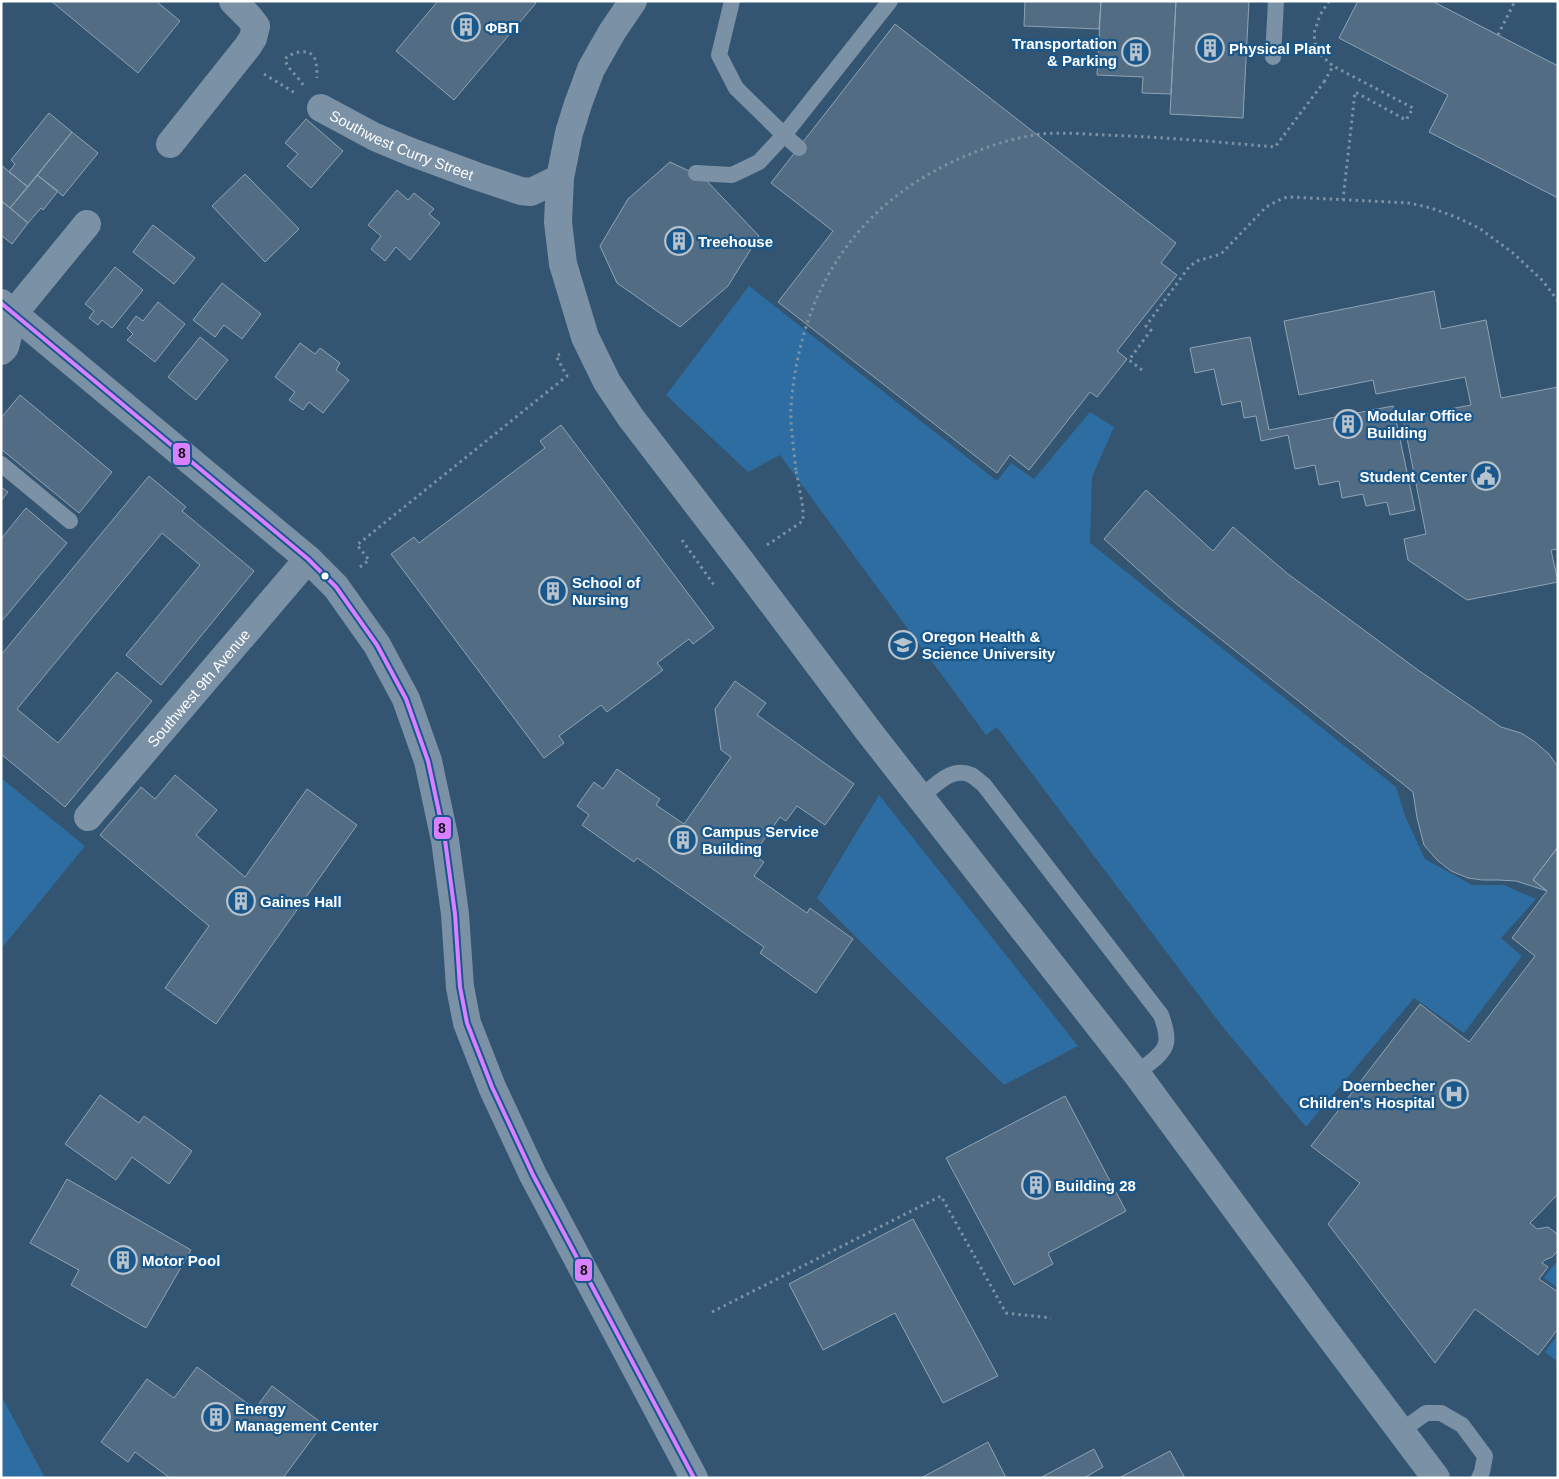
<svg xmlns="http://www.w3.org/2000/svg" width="1559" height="1479" font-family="Helvetica,sans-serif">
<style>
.green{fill:#2d6da1}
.building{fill:#526c83;stroke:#8fa3b4}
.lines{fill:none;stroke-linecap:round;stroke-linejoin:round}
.path{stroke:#7b91a5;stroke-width:3;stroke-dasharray:2.5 4;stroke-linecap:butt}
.service{stroke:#7b91a5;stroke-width:16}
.minor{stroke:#7b91a5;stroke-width:28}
.path-bridge{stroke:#7b91a5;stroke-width:3;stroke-dasharray:2.5 4;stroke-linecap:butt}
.bus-1-casing{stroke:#1a578b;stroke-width:8}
.bus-1{stroke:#d880ff;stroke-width:4}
.bus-dot{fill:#fff;stroke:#1a578b;stroke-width:2}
.labels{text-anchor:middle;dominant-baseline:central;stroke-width:4.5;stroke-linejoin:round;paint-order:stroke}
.poi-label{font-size:15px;font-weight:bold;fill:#fff;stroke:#1a578b;text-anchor:start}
.street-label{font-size:15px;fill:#fff;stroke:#1a578b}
.line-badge{stroke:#1a578b;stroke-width:2}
.pale-badge-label{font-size:14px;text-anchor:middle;font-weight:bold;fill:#111}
</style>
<rect width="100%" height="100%" fill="#345571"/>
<!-- green -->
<path class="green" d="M749,286L997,481L1011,463L1034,479L1090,412L1114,427L1092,477L1090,543L1396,787L1405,816L1425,859L1472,885H1504L1536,899L1501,938L1522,956L1464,1033L1414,998L1306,1127L1222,1026L997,727L986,735L780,455L748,472L666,395Z
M1,778L85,846L1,949Z
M879,795L1078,1046L1004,1085L817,898Z
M1558,1262V1288L1544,1278L1552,1267Z
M1558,1334V1362L1545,1352Z
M1,1395L45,1478H1Z"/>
<!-- building -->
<path class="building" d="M51,1H156L180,21L138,73Z
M438,1H534L536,3L454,100L396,51Z
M1025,1H1101L1099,29L1024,26Z
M1101,1H1176L1171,94L1142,93L1143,77L1097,75Z
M1176,1H1249L1243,118L1170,114Z
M1358,1H1432L1558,66V198L1429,132L1448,95L1339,38Z
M895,24L1176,243L1161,263L1177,275L1117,351L1127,359L1097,397L1090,392L1029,470L1010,455L997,473L778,302L833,231L771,183Z
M49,113L72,132L28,187L9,172L15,164L11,160Z
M306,119L343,151L311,188L287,166L298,154L285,143Z
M72,132L98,153L63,196L37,175Z
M670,162L704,178L759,236L728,286L680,327L617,283L600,246L628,199Z
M1,165L28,187L10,208L1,201Z
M245,174L299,229L265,262L212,206Z
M37,175L58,191L43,210L41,208L28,223L10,208Z
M397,190L408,200L414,193L434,209L429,214L440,223L410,260L396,247L385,261L371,249L381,236L368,225Z
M3,202L28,223L12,244L1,235V205Z
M153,225L195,258L174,284L133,252Z
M115,267L143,290L112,328L102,320L98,325L89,318L94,311L85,304Z
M222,283L261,314L242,339L224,325L215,337L193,320Z
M1434,291L1441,329L1486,320L1501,398L1558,387V549L1551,550L1558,582L1467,600L1408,560L1404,539L1426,534L1403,418L1471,405L1465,377L1376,394L1373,380L1299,395L1284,321Z
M158,302L185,324L155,362L127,340L133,334L127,328L136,316L143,321Z
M200,337L228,360L196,400L168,377Z
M1250,337L1269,430L1393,406L1415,510L1390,515L1387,502L1366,506L1363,494L1342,498L1339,481L1319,485L1315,465L1295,469L1288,435L1261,441L1256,416L1244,418L1241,401L1222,405L1214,369L1195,373L1190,348Z
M300,343L315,354L320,348L340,363L336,370L349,380L323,413L309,402L303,410L289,400L295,392L275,377Z
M20,395L112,472L79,513L1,449V418Z
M561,425L714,628L693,644L689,639L657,663L663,670L607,712L601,705L559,736L564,743L544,758L391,554L414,537L419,543L545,448L540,441Z
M149,476L186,507L182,511L254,571L161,685L126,655L200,565L162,533L17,709L58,743L117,672L152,701L65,807L1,754V655Z
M1,487L8,492L1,501Z
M1146,490L1213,551L1233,527L1288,574L1418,670L1501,727L1521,733L1535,742L1549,754L1558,767V847L1533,880L1547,891L1516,881L1499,880H1482L1468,878L1451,871L1437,860L1424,845L1417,818L1413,792L1174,602L1104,539Z
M26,508L67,543L1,622V539Z
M735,681L766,703L757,715L854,784L825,825L797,806L786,821L780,817L753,855L764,862L754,876L807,913L810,908L853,939L816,993L760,953L764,947L637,858L634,862L582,825L589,815L577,806L594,782L603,789L617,769L660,799L656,805L684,824L731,757L721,750L715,709Z
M175,775L217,810L196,835L245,877L307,789L357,825L216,1024L165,988L209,926L100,835L141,787L155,799Z
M1558,847V1194L1530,1223L1537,1229L1548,1227L1555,1232L1558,1236V1251L1552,1257L1545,1260L1542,1263L1548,1267L1539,1279L1558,1292V1329L1538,1355L1475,1309L1435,1363L1328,1224L1360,1183L1311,1146L1420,1004L1469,1042L1535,956L1512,938L1547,891L1533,880Z
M100,1095L139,1123L144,1116L192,1151L169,1184L132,1157L116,1180L65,1144Z
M1065,1096L1126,1211L1048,1253L1053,1264L1014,1285L946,1158Z
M67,1179L191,1250L146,1328L71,1285L79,1270L30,1243Z
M913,1219L998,1376L943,1403L895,1313L823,1350L789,1284Z
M197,1367L255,1409L272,1386L323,1424L283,1478H170L135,1452L128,1462L101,1442L147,1379L174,1398Z
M988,1442L1006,1478H921Z
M1094,1449L1103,1467L1084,1478H1040Z
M1170,1451L1185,1478H1119Z"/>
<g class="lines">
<!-- path -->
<path class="path" d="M1329,1L1320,15L1314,33L1315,43L1322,56L1333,66L1413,108L1406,120L1355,92L1343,200
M1498,35L1515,1
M264,74L295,93
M1324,82L1333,66
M303,85C298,76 287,69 285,59C291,52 309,48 314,57C317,62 317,72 317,78
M1142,370L1129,360L1151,330L1146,326L1189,267L1197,261L1221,254L1266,207L1283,198L1290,197L1409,203L1431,208L1456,217L1479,228L1513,253L1543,281L1558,301
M682,540L714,585
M767,545L803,521V508L796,470
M360,567L369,560L357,545L567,376L556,356L560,354
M712,1312L941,1196L1006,1313L1051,1318"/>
<!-- service -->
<path class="service" d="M732,1L719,55L736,88L784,135L799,148
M1273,57L1276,1
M696,173L732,175L759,162L784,135L890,1
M1,464L70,521
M921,797C935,786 951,766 971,775C975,777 980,782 984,785L1161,1015C1164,1023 1168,1034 1166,1043C1164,1055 1145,1066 1136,1073
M1401,1431L1426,1413H1441L1462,1425L1485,1456L1482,1472L1479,1478"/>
<!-- minor -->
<g class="minor">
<path d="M633,1L612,32L591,69L578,104L569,133L560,178L558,222L563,264L585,337L607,382L631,418L743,564L870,733L1136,1073L1319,1322L1436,1478"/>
<path id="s1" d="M321,108L375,137L411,152L476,176L521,191L531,192L560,178"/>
<path d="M170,144L248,46L253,38L256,26L249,17L233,1"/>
<path d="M1,303L308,559L336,587L377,645L406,699L428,761L445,840L455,914L460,987L467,1023L492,1087L533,1175L694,1478"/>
<path d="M1,351L5,347L14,313L87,224"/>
<path id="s2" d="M88,817L308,559"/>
</g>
<!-- path-bridge -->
<path class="path-bridge" d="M796,470C794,450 790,425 791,406C800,294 852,209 954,161C982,148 1011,138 1041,134C1062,132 1084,134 1105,135C1162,137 1219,142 1275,147L1324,82"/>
<defs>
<path id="bus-1" d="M1,303L308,559L336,587L377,645L406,699L428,761L445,840L455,914L460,987L467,1023L492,1087L533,1175L694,1478"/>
</defs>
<!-- bus-1 casing -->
<use href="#bus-1" class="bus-1-casing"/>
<!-- bus-1 -->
<use href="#bus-1" class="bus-1"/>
</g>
<!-- icons -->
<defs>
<symbol id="building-ring" viewBox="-11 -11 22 22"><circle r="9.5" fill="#1a578b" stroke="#b8c4cd" stroke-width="1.5"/><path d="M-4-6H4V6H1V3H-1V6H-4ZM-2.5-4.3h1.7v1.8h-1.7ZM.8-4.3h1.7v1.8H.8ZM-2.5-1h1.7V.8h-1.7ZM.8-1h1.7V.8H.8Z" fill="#b8c4cd"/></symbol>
<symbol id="civic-ring" viewBox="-11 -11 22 22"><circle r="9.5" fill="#1a578b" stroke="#b8c4cd" stroke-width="1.5"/><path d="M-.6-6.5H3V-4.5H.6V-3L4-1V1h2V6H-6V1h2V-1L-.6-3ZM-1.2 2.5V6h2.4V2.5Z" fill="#b8c4cd"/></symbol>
<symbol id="university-ring" viewBox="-11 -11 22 22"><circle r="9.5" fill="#1a578b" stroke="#b8c4cd" stroke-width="1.5"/><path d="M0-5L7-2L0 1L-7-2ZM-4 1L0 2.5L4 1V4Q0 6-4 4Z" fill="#b8c4cd"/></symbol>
<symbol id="hospital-ring" viewBox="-11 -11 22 22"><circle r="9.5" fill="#1a578b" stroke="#b8c4cd" stroke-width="1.5"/><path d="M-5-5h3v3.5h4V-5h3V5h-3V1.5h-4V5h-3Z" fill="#b8c4cd"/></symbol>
</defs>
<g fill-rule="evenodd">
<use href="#building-ring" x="450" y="11" width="32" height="32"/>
<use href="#building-ring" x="1194" y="32" width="32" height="32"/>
<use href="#building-ring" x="1120" y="36" width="32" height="32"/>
<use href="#building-ring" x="663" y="225" width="32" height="32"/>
<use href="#building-ring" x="1332" y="408" width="32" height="32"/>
<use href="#civic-ring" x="1470" y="460" width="32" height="32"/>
<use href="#building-ring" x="537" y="575" width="32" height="32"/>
<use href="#university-ring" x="887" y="629" width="32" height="32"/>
<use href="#building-ring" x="667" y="824" width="32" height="32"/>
<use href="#building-ring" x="225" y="885" width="32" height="32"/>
<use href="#hospital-ring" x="1438" y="1078" width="32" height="32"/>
<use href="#building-ring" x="1020" y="1169" width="32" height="32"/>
<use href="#building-ring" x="107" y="1244" width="32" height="32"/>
<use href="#building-ring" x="200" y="1401" width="32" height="32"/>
</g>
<!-- markers -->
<circle class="bus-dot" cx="325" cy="576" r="4.5"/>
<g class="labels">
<!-- poi labels -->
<g class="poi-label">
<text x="485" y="27">ΦΒΠ</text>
<text x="1117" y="43" text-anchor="end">Transportation<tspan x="1117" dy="17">&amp; Parking</tspan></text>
<text x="1229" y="48">Physical Plant</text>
<text x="698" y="241">Treehouse</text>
<text x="1367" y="415">Modular Office<tspan x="1367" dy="17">Building</tspan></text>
<text x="1467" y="476" text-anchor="end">Student Center</text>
<text x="572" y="582">School of<tspan x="572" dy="17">Nursing</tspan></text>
<text x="922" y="636">Oregon Health &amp;<tspan x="922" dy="17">Science University</tspan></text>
<text x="702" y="831">Campus Service<tspan x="702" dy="17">Building</tspan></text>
<text x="260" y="901">Gaines Hall</text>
<text x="1435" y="1085" text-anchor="end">Doernbecher<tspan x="1435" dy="17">Children's Hospital</tspan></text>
<text x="1055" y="1185">Building 28</text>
<text x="142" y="1260">Motor Pool</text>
<text x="235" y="1408">Energy<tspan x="235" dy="17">Management Center</tspan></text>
</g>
<!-- street labels -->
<g class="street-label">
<text stroke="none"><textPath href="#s1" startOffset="89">Southwest Curry Street</textPath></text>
<text stroke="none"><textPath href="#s2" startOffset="170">Southwest 9th Avenue</textPath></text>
</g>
</g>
<g class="line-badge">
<rect x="172" y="442" width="19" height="24" rx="5" fill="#d880ff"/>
<rect x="433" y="816" width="19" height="24" rx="5" fill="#d880ff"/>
<rect x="574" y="1258" width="19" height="24" rx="5" fill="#d880ff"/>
</g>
<g class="pale-badge-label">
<text x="182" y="458">8</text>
<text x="442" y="833">8</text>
<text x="584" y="1275">8</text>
</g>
<!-- border -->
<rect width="1559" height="1479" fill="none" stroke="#ffffff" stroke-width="5"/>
</svg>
